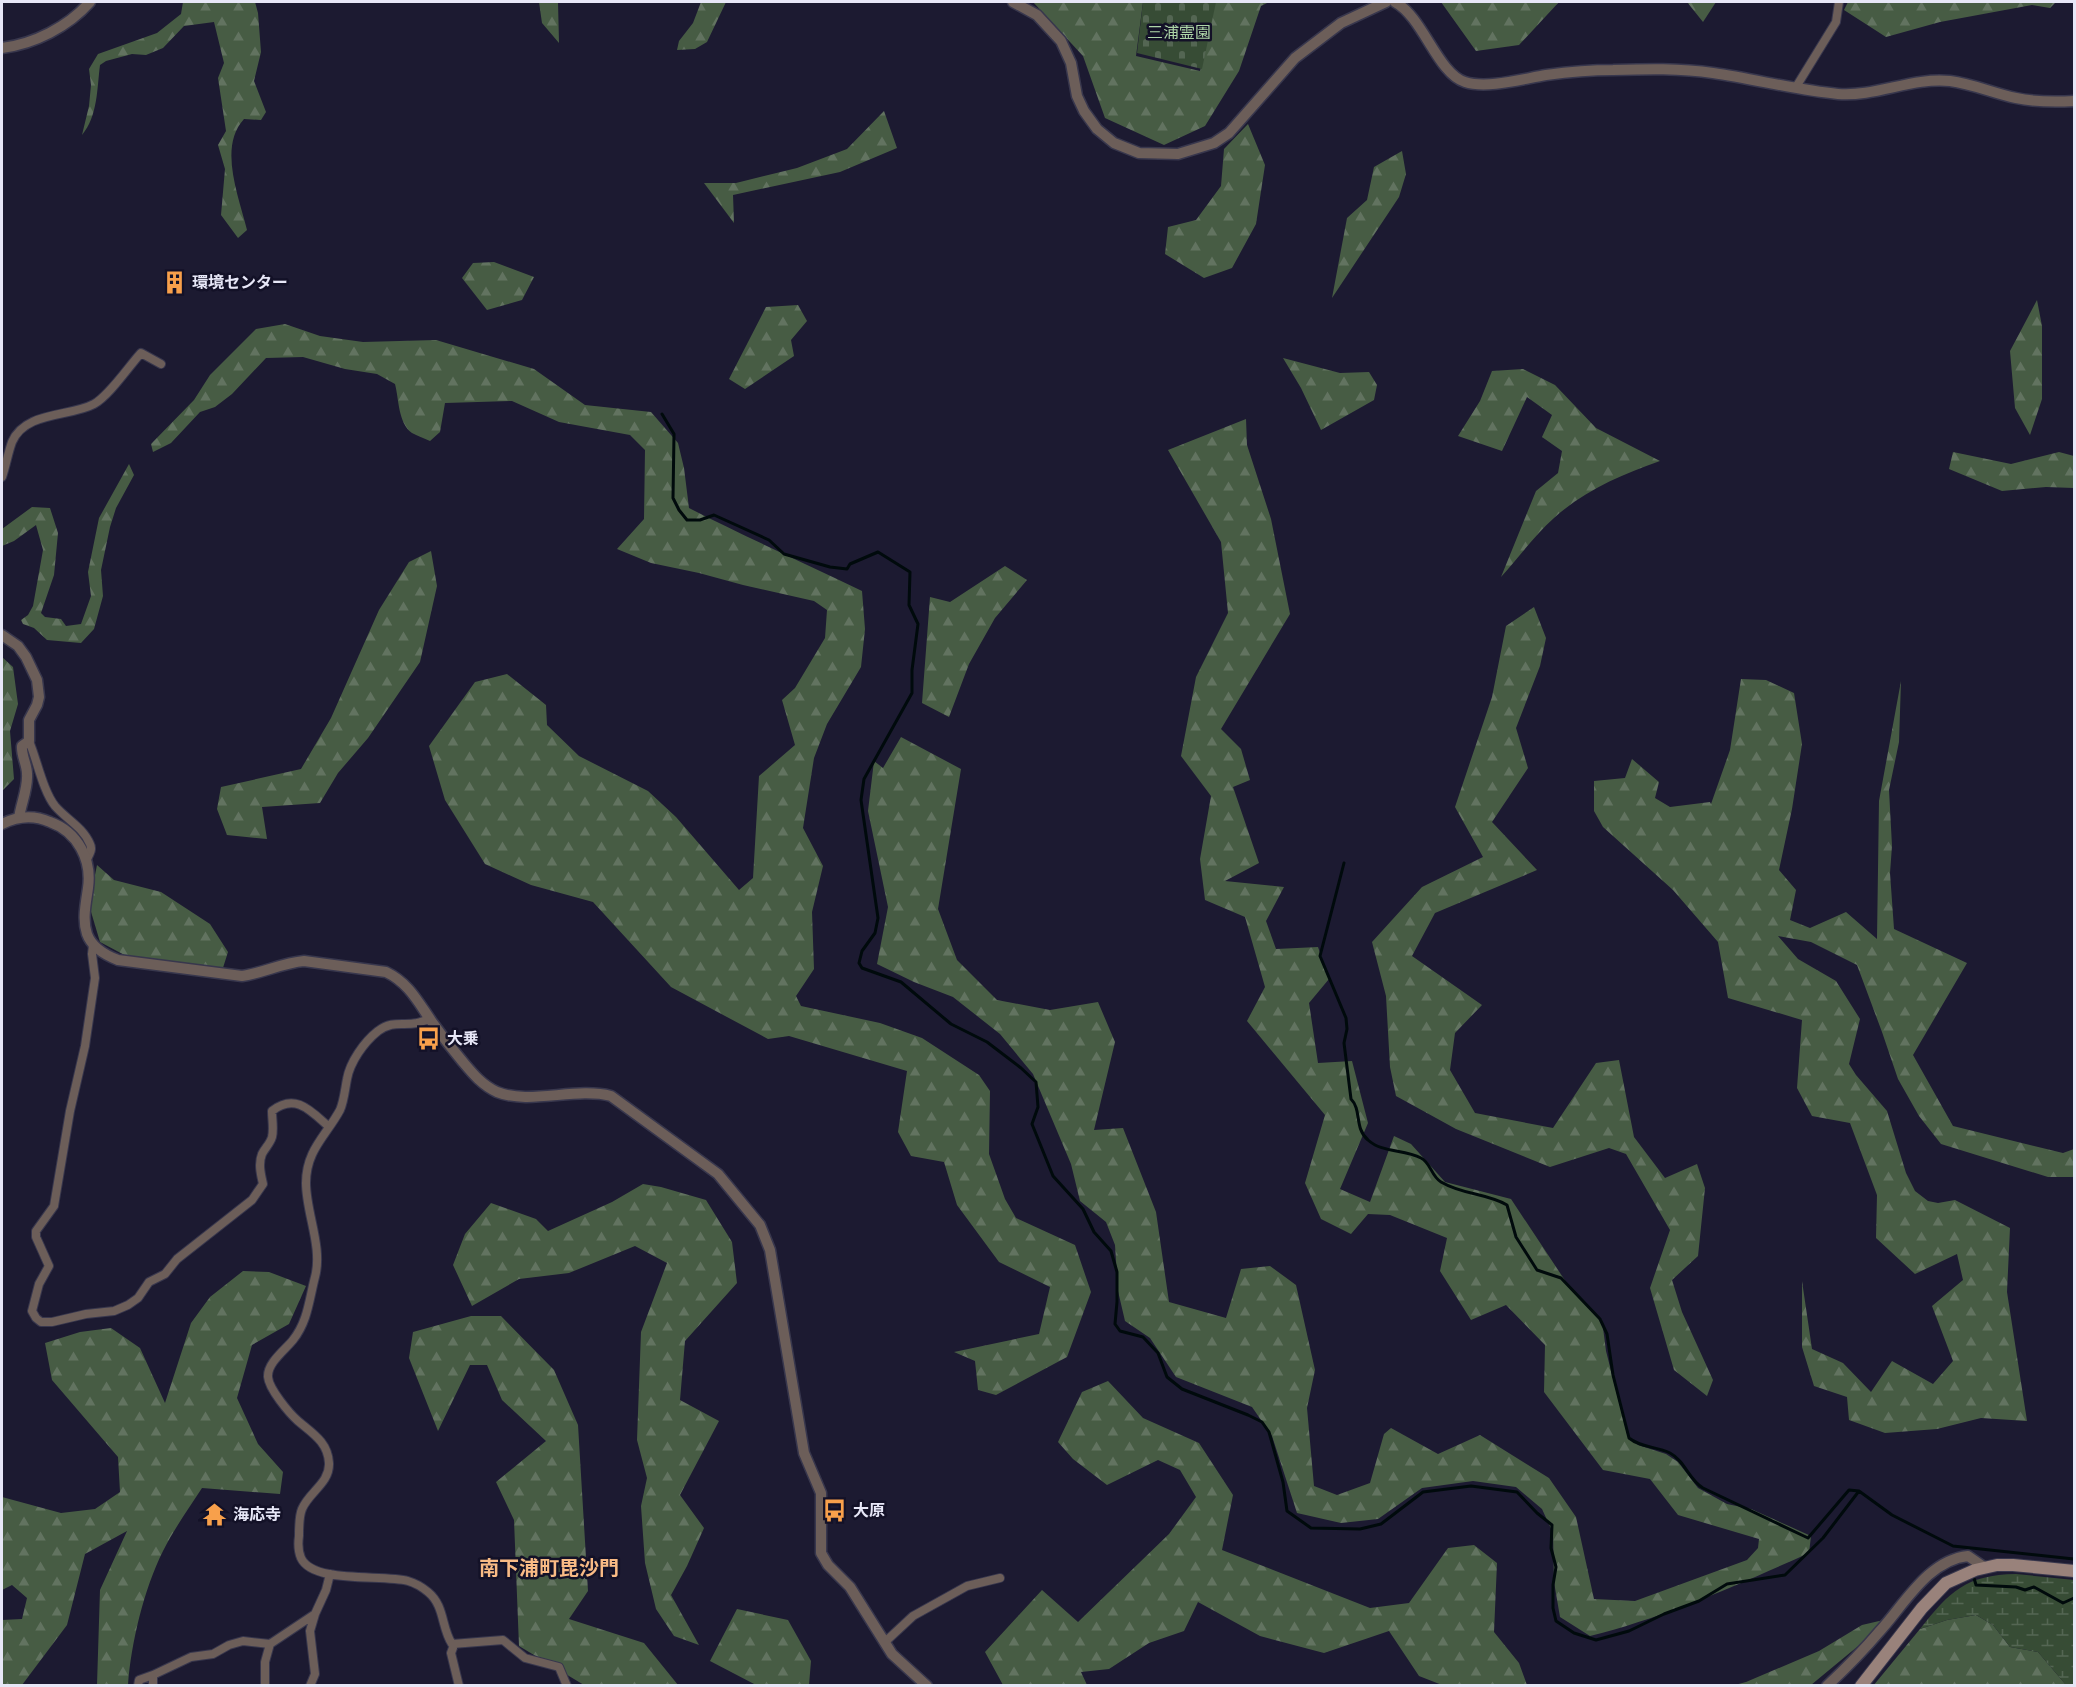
<svg xmlns="http://www.w3.org/2000/svg" width="2076" height="1687" font-family="'Golos Text','Noto Sans JP',sans-serif">
<style>
.forest{fill:url(#forest-firs)}
.wetland{fill:url(#wetland-marsh)}
.cemetery{fill:url(#cemetery-stones)}
.lines{fill:none;stroke-linecap:round;stroke-linejoin:round}
.stream{stroke:#000a0c;stroke-width:3}
.minor-casing{stroke:#38374d;stroke-width:10}
.tertiary-casing{stroke:#38374d;stroke-width:13}
.secondary-casing{stroke:#38374d;stroke-width:14}
.minor{stroke:#6c5e59;stroke-width:8}
.tertiary{stroke:#6c5e59;stroke-width:10}
.secondary{stroke:#99827b;stroke-width:12}
.labels{text-anchor:middle;dominant-baseline:central;stroke-width:5;stroke-linejoin:round;paint-order:stroke}
.park-label{font-size:16px;fill:#add5a7;stroke:#131127}
.poi-label{font-size:16px;font-weight:bold;fill:#e7e7f7;stroke:#131127;text-anchor:start}
.quarter-label{font-size:20px;font-weight:bold;fill:#f9bb85;stroke:#131127}
</style>
<defs>
<pattern id="forest-firs" width="22" height="20" patternUnits="userSpaceOnUse" patternTransform="scale(1.5)"><rect width="22" height="20" fill="#475c44"/><path d="M5 1l3.5 6h-7zM16 11l3.5 6h-7z" fill="#627360"/></pattern>
<pattern id="wetland-marsh" width="20" height="14" patternUnits="userSpaceOnUse" patternTransform="scale(1.5)"><rect width="20" height="14" fill="#374c35"/><path d="M1 5h8M5 5V1M11 12h8M15 12V8" fill="none" stroke="#546653"/></pattern>
<pattern id="cemetery-stones" width="16" height="16" patternUnits="userSpaceOnUse" patternTransform="scale(1.5)"><rect width="16" height="16" fill="#374c35"/><path d="M2 7V4a2 2 0 0 1 4 0v3zM10 15v-3a2 2 0 0 1 4 0v3z" fill="#546653"/></pattern>
</defs>
<rect width="100%" height="100%" fill="#1c1a31"/>
<!-- forest -->
<path class="forest" d="M183,2H255L258,13L261,52L254,81L266,112L261,120L244,119C218,147 239,197 247,230L238,238L221,215L225,169L218,145L226,131L218,78L224,63L214,22L184,26L163,48L146,55L132,54L106,61L100,65C97,88 98,116 82,135L89,106L91,85L89,69L98,54L157,33L181,14Z
M539,2H558L559,43L542,23Z
M701,2H726L707,42L695,49L677,50L679,41L693,23Z
M1033,2H1143L1136,56L1200,71L1215,2H1269L1261,6L1239,71L1205,126L1164,145L1105,118L1083,56Z
M1441,2H1559L1519,45L1476,51Z
M1687,2H1716L1703,22Z
M1848,2H2056L2050,8L2032,5L1940,22L1886,37L1844,10Z
M884,111L897,148L840,172L733,195L734,223L704,183H736L797,168L847,149Z
M1248,124L1265,165L1256,224L1232,268L1204,278L1165,254L1168,227L1196,220L1221,186L1224,149Z
M1402,151L1406,174L1399,197L1332,298L1347,218L1367,200L1374,167Z
M494,262L534,277L522,300L487,310L462,278L473,263Z
M2037,300L2042,326V399L2030,435L2015,408L2010,351Z
M798,305L807,321L791,340L794,356L745,389L729,379L766,307Z
M285,324L320,336L363,342L436,340L534,369L585,405L651,412L678,443L684,468L689,508C746,537 804,563 862,591L865,629L861,667L827,724L814,758L803,828L823,866L812,912L814,969L796,996L801,1006L880,1023L922,1038L979,1075L990,1091L989,1154L1005,1199L1016,1218L1075,1245L1091,1292L1067,1357L996,1395L978,1390L975,1361L954,1352L1039,1334L1050,1287L999,1262L957,1205L944,1162L911,1156L898,1132L907,1071L789,1036L768,1039L671,987L593,902L531,885L485,864L445,800L429,746L475,682L507,674L546,705L547,725L579,756L648,791L676,817L739,890L753,878L759,776L795,745L782,700L795,688L825,638L827,610L814,601L743,585L699,573L651,563L617,549L644,519L645,450L630,435L559,422L512,401L445,403L440,432L430,441C424,438 417,436 412,433C398,423 399,399 395,384L377,374L345,369L303,357L266,358L232,394L215,407L200,412L171,443L153,452L151,444L194,400L210,375L256,329Z
M1283,358L1340,373L1369,372L1377,385L1374,400L1321,430L1301,388Z
M1523,369L1555,385L1596,428L1660,461C1621,475 1585,490 1554,518C1535,535 1518,558 1501,577L1536,491L1558,473L1562,451L1542,437L1552,415L1527,397L1502,451L1458,436L1480,401L1492,371Z
M1246,419L1247,445L1271,519L1290,614L1221,729L1241,749L1250,780L1233,787L1259,863L1225,881L1284,887L1266,921L1276,949L1318,947L1329,979L1309,1003L1318,1063L1352,1061L1368,1123L1340,1189L1370,1202L1394,1136L1411,1144L1445,1182L1511,1199L1568,1285L1602,1320L1606,1351L1627,1434L1638,1445L1666,1454L1678,1462L1698,1488L1727,1504L1751,1509L1811,1536L1809,1553C1740,1584 1663,1618 1590,1636L1560,1617L1554,1582L1553,1533L1542,1509L1516,1487L1473,1481L1422,1488L1378,1519L1341,1523L1297,1513L1272,1436L1252,1407L1176,1377L1150,1338L1125,1321L1118,1291L1115,1245L1106,1222L1080,1201L1071,1164L1033,1074L1000,1034L953,997L914,982L877,964L888,907L868,811L874,761L883,768L901,737L961,769L938,909L957,960L997,1000L1050,1010L1098,1002L1115,1042L1094,1130L1123,1128L1156,1212L1169,1302L1226,1318L1241,1269L1270,1266L1296,1285L1315,1370L1307,1408L1314,1486L1337,1495L1370,1483L1384,1434L1391,1428L1438,1454L1480,1435L1549,1478L1576,1517L1594,1599L1635,1601L1747,1560L1758,1548L1759,1539L1678,1515L1650,1479L1603,1470L1544,1392L1545,1345L1506,1305L1471,1320L1440,1271L1447,1238L1390,1215L1368,1214L1351,1234L1321,1219L1305,1183L1325,1115L1247,1021L1265,987L1245,917L1205,900L1200,859L1211,796L1181,756L1196,677L1228,613L1221,542L1168,450Z
M1953,452L2011,464L2059,452L2074,456V488L2046,487L2002,491L1949,469Z
M129,464L134,475L116,508L110,527L101,570L103,596L94,629L81,643L47,640L34,628L23,624L21,620L28,615L33,606L43,550L36,525L14,541L2,546V529L32,507L50,508L58,533L54,575L41,613L45,617L61,619L66,626L81,624L91,596L88,572L99,518Z
M431,551L437,586L420,662L368,738L338,773L320,803L262,807L267,839L227,835L217,809L221,787L301,769L331,718L379,610L409,562Z
M1005,566L1027,580L995,618L969,664L949,717L922,703L930,597L950,602Z
M1534,607L1546,638L1540,666L1516,728L1528,768L1492,822L1537,870L1435,913L1412,956L1482,1005L1455,1033L1450,1070L1475,1113L1553,1128L1596,1063L1619,1060L1634,1137L1665,1178L1697,1164L1705,1188L1698,1256L1672,1280L1682,1312L1713,1380L1707,1396L1674,1370L1650,1288L1670,1230L1626,1154L1609,1148L1550,1167L1456,1129L1396,1096L1390,1067L1386,996L1372,942L1422,887L1483,857L1455,807L1492,697L1506,626Z
M2,657L13,667L18,704L10,731L14,779L2,791Z
M1741,679L1766,680L1794,693L1802,744L1792,809L1779,870L1796,890L1790,920L1810,928L1846,912L1877,939L1879,801L1901,681L1899,742L1889,790L1892,846L1890,873L1894,929L1967,963L1913,1055L1953,1126L2063,1153L2074,1149V1177H2048L1941,1144L1919,1116L1898,1079L1882,1032L1857,965L1811,942L1778,936L1798,959L1836,981L1860,1019L1849,1064L1856,1075L1887,1111L1906,1173L1915,1191L1928,1201L1938,1203L1955,1200L2010,1228L2007,1292L2027,1421L1981,1418L1937,1429L1885,1433L1849,1420L1847,1397L1814,1386L1802,1347V1281L1812,1349L1843,1363L1871,1392L1892,1361L1933,1384L1953,1361L1932,1306L1963,1280L1957,1254L1915,1274L1876,1238L1877,1195L1850,1123L1812,1116L1797,1088L1802,1020L1728,998L1718,942L1673,890L1603,827L1594,811V781L1625,778L1632,759L1659,782L1655,798L1670,807L1710,802L1711,804L1730,750Z
M97,865L114,880L161,892L210,924L228,952L221,974L132,959L100,942L89,905Z
M643,1184L661,1187L706,1200L732,1242L737,1283L685,1341L680,1400L719,1421L680,1495L704,1528L687,1566L671,1595L699,1645L674,1636L656,1609L645,1563L641,1506L647,1478L637,1440L641,1332L667,1263L635,1246L569,1273L519,1279L472,1306L453,1265L465,1234L491,1203L536,1219L548,1231L612,1202Z
M243,1271L269,1272L306,1286L289,1324L252,1345L237,1398L258,1444L283,1472L280,1494L202,1488C189,1508 174,1529 163,1551C144,1589 131,1643 128,1685H97L100,1590L127,1531L85,1554L67,1625L22,1685H2V1620L22,1619L27,1598L12,1585L2,1590V1497L61,1513L95,1509L120,1492L118,1457L52,1380L45,1343L80,1332L111,1328L140,1348L165,1403L191,1323L210,1297Z
M471,1316H501L554,1370L578,1425L588,1591L569,1619L644,1643L678,1685H584L519,1646L514,1520L496,1482L546,1441L502,1400L487,1365H470L438,1431L409,1358L413,1332Z
M1108,1381L1143,1418L1199,1443L1233,1495L1222,1550L1370,1608L1409,1603L1448,1548L1474,1545L1497,1563L1494,1632L1519,1663L1527,1685H1442L1419,1676L1389,1631L1324,1653L1260,1636L1198,1602L1184,1631L1149,1643L1109,1669L1081,1672L1087,1685H1003L985,1652L1042,1590L1078,1622L1169,1534L1196,1497L1180,1470L1158,1460L1107,1485L1073,1459L1058,1442L1082,1392Z
M737,1609L788,1620L811,1661L809,1685H756L710,1661Z
M1976,1615L1993,1625L2010,1647L2038,1652L2066,1685L1873,1686L1920,1629L1947,1620Z
M1892,1618L1811,1685L1731,1686L1746,1682L1819,1651L1862,1625Z"/>
<!-- wetland -->
<path class="wetland" d="M2016,1574L2074,1580V1685H2066L2038,1652L2010,1647L1993,1625L1976,1615L1947,1620L1920,1629C1950,1591 1966,1575 2016,1574Z"/>
<!-- cemetery -->
<path class="cemetery" d="M1143,2H1216L1202,69L1137,53Z"/>
<g class="lines">
<!-- stream -->
<path class="stream" d="M662,414L674,434L673,498L679,510L687,520H700L714,515L769,540L784,554L830,567L847,569L850,564L878,552L910,572L909,605L918,624L912,670V693L864,779L861,800L878,918L875,933L862,951L859,963L862,968L901,982L951,1024L987,1042L1021,1068L1036,1082L1038,1107L1032,1124L1053,1176L1083,1209L1094,1232L1111,1251L1117,1272V1302L1115,1324L1120,1331L1143,1337L1158,1353L1167,1377L1182,1389L1248,1415L1262,1422L1269,1432L1283,1482L1287,1511L1311,1528L1360,1529L1381,1524L1423,1492L1471,1486L1517,1492L1537,1513L1552,1525L1551,1548L1556,1567L1553,1585V1608L1556,1621L1574,1633L1596,1640L1629,1631L1664,1614L1699,1601L1727,1584L1785,1575L1823,1538L1859,1491
M1344,863L1320,956L1346,1018L1347,1029L1344,1043L1351,1099C1362,1110 1354,1128 1368,1140C1382,1153 1404,1149 1421,1158C1431,1163 1431,1176 1441,1182C1463,1195 1486,1193 1507,1205L1516,1237L1537,1270L1561,1278L1600,1319L1607,1334L1613,1375L1629,1438C1641,1448 1656,1446 1670,1453C1685,1461 1689,1480 1703,1488L1808,1538L1849,1490L1859,1491L1892,1515L1953,1546L2074,1559
M1974,1578L1976,1585L2016,1587L2025,1590L2034,1587L2063,1603L2074,1598"/>
<defs>
<path id="minor" d="M1796,87L1836,22L1839,2
M2,477C6,465 8,453 12,442C25,411 70,417 94,404C109,396 129,366 141,353L161,364
M29,741C37,760 43,791 55,806C66,819 83,827 90,844C93,850 89,855 86,861
M93,945L92,954L95,978L85,1046L70,1111L54,1206L36,1231V1237L49,1266L39,1284L32,1311L36,1318L41,1322H52L86,1314L114,1311L128,1305L138,1298L149,1282L165,1274L177,1259L252,1200L263,1184C261,1175 258,1164 262,1154C265,1148 270,1144 272,1137C274,1129 272,1120 272,1111C295,1093 310,1110 328,1126
M430,1019C426,1020 421,1022 417,1023C402,1026 393,1020 378,1031C364,1042 350,1062 347,1079C345,1089 344,1101 340,1110C326,1136 306,1150 306,1183C306,1213 323,1247 315,1277C309,1300 308,1321 293,1340C285,1350 267,1363 268,1377C269,1389 289,1413 298,1421C312,1433 328,1442 329,1463C330,1483 309,1492 302,1509C299,1516 299,1527 299,1536C298,1543 298,1551 301,1558C313,1584 383,1574 408,1581C415,1583 422,1587 428,1592C445,1606 441,1627 452,1644L503,1640L525,1658L559,1667L567,1686
M885,1642L913,1616L967,1586L1000,1578
M454,1645L451,1653L459,1686
M138,1686L139,1680L153,1675
M153,1686V1675L191,1657L213,1654L229,1645L243,1641L270,1644L315,1614L326,1590L330,1574
M265,1686V1662L270,1644
M310,1686L315,1674L310,1631L315,1614"/>
<path id="tertiary" d="M1013,2L1037,15L1061,41L1071,63L1077,96L1084,111L1097,129L1114,143L1139,153L1178,154L1214,143L1229,133L1295,58L1341,23L1386,2
M1395,2C1423,17 1438,74 1465,82C1487,89 1522,79 1546,75C1568,72 1591,70 1613,70C1646,69 1680,68 1713,73C1755,79 1796,90 1838,94C1876,97 1912,77 1950,81C1973,84 1993,93 2016,98C2035,102 2055,102 2074,101
M2,48C34,44 68,27 90,2
M2,635L18,646L26,657L37,680L39,697L37,705L29,720V741L22,746C21,755 27,764 27,774C28,789 21,803 19,818
M2,824C18,816 34,815 50,822C78,832 92,860 88,888C86,903 82,919 87,934C92,948 105,955 118,960L242,976C263,973 282,963 304,961L386,972C409,983 418,1002 432,1022C442,1036 452,1049 463,1062C473,1074 482,1085 497,1092C529,1105 576,1087 611,1096L718,1174L760,1225L770,1250L804,1453L821,1493V1553L828,1565L850,1587L892,1654L927,1686
M1827,1686C1845,1669 1863,1651 1879,1632C1904,1605 1928,1560 1968,1556L1984,1567"/>
<path id="secondary" d="M1861,1686L1922,1608L1946,1583L1975,1570L1997,1565H2013L2074,1571"/>
</defs>
<!-- minor casing -->
<use href="#minor" class="minor-casing"/>
<!-- tertiary casing -->
<use href="#tertiary" class="tertiary-casing"/>
<!-- secondary casing -->
<use href="#secondary" class="secondary-casing"/>
<!-- minor -->
<use href="#minor" class="minor"/>
<!-- tertiary -->
<use href="#tertiary" class="tertiary"/>
<!-- secondary -->
<use href="#secondary" class="secondary"/>
</g>
<!-- icons -->
<defs>
<symbol id="building-bare" viewBox="-9 -9 18 18"><path d="M-4-6H4V6H1V3H-1V6H-4ZM-2.5-4.3h1.7v1.8h-1.7ZM.8-4.3h1.7v1.8H.8ZM-2.5-1h1.7V.8h-1.7ZM.8-1h1.7V.8H.8Z" fill="#f8a04b" stroke="#131127" stroke-width="2.5" paint-order="stroke"/></symbol>
<symbol id="bus-bare" viewBox="-9 -9 18 18"><path d="M-5-6H5V4H4V6H2V4H-2V6H-4V4H-5ZM-3.5-4V0h7V-4ZM-3.5 1.2v1.5H-2V1.2ZM2 1.2v1.5H3.5V1.2Z" fill="#f8a04b" stroke="#131127" stroke-width="2.5" paint-order="stroke"/></symbol>
<symbol id="temple-bare" viewBox="-9 -9 18 18"><path d="M0-6L5-2H3V0L6.5 2.5H4V6H1.5V3h-3V6H-4V2.5H-6.5L-3 0V-2H-5Z" fill="#f8a04b" stroke="#131127" stroke-width="2.5" paint-order="stroke"/></symbol>
</defs>
<g fill-rule="evenodd">
<use href="#building-bare" x="158" y="266" width="33" height="33"/>
<use href="#bus-bare" x="412" y="1022" width="33" height="33"/>
<use href="#bus-bare" x="818" y="1494" width="33" height="33"/>
<use href="#temple-bare" x="198" y="1498" width="33" height="33"/>
</g>
<g class="labels">
<!-- park labels -->
<g class="park-label">
<text x="1179" y="32">三浦霊園</text>
</g>
<!-- poi labels -->
<g class="poi-label">
<text x="192" y="282">環境センター</text>
<text x="447" y="1038">大乗</text>
<text x="853" y="1510">大原</text>
<text x="233" y="1514">海応寺</text>
</g>
<!-- quarter labels -->
<g class="quarter-label">
<text x="549" y="1567">南下浦町毘沙門</text>
</g>
</g>
<!-- border -->
<rect width="2076" height="1687" fill="none" stroke="#e7e7f7" stroke-width="6"/>
</svg>
